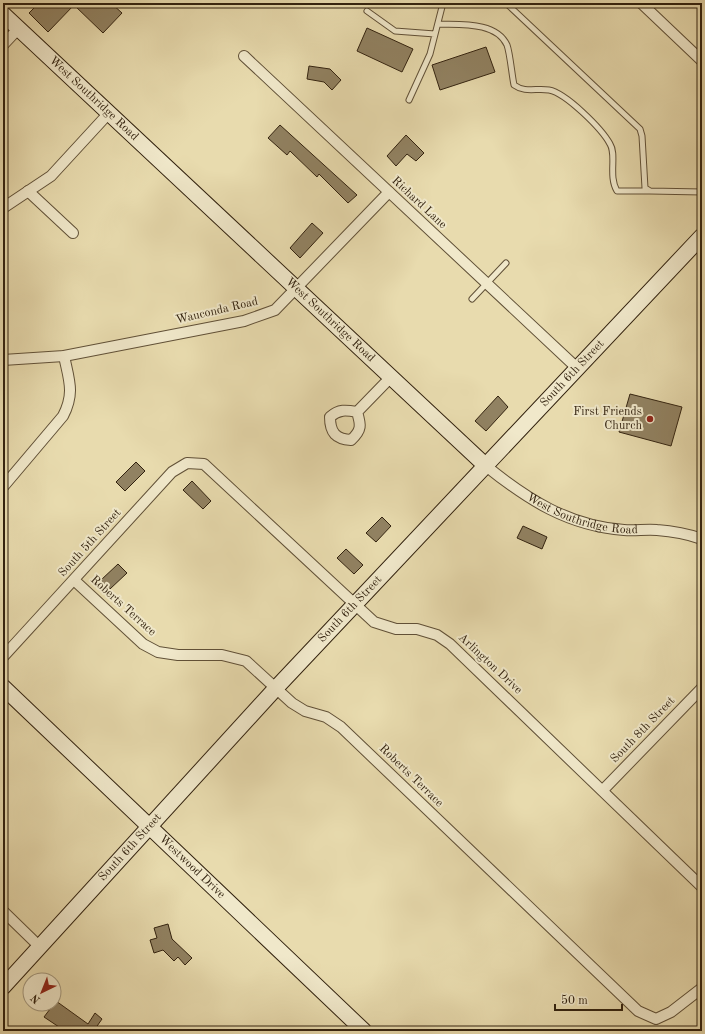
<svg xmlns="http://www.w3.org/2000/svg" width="705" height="1034" font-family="'Old Standard TT',serif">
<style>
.building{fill:#918262;stroke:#32220f}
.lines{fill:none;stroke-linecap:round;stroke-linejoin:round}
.lane-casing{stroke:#605037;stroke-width:7}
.street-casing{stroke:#605037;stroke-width:12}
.secondary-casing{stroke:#32220f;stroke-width:17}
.lane{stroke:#f0e8ca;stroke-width:5}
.street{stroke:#f0e8ca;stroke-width:10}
.secondary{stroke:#f0e8ca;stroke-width:15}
.poi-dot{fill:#8f2418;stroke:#f0e8ca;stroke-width:1.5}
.labels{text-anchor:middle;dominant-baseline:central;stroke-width:4;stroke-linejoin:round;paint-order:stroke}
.street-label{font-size:12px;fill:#32220f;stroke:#f0e8ca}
.poi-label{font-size:12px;fill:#32220f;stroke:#f0e8ca;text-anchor:end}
</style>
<rect width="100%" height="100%" fill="#e8dbae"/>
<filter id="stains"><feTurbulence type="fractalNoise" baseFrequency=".005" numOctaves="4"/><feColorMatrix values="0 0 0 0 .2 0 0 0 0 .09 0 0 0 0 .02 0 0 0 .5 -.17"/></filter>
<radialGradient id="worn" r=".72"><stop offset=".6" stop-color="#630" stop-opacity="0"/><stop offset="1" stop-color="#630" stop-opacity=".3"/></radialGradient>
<!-- building -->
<path class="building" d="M39,3H111L122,13L103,33L74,5L48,32L29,13Z
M367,28L413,49L402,72L357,51Z
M486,47L495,72L440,90L432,65Z
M309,66L330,69L341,80L332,90L324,82L307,79Z
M280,125L357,195L348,203L319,174L317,177L290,151L287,155L268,138Z
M406,135L424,153L416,161L407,154L396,166L387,156Z
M312,223L323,233L300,258L290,248Z
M630,394L682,407L671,446L619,432Z
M498,396L508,407L486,431L475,421Z
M136,462L145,471L125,491L116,482Z
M192,481L211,501L203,509L183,490Z
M382,517L391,526L376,542L366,533Z
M523,526L547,537L542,549L517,538Z
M346,549L363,565L354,574L337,558Z
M118,564L127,573L110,589L101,580Z
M168,924L172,939L192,958L185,965L178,957L174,961L163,950L154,953L150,940L157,938L154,928Z
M56,1001L88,1024L95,1013L102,1019L95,1029L98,1031H65L44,1017Z"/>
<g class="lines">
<defs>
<path id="lane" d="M506,3L640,129L642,136L645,188L650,191L702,192
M367,11L395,31L435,34
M438,24C459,25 496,21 507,45C510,53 512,76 514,85C525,93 536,88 549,90C566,93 602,129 610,144C617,155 608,176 617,191H650
M409,100L430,54L443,3
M472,299L506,263"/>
<g id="street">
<path d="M641,3L702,61"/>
<path d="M3,45L18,29"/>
<path d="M244,56L577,368"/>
<path d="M28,191L73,233"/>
<path d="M3,208L51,176L108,114"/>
<path d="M3,360L64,356L244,321L275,310L389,192"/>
<path d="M357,412C361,425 362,430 351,440C336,439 330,433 330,417C339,409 346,410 357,412L391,377"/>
<path id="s1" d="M486,466C528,500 569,526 624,530C635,531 646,529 657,530C672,531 688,534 702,539"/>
<path d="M3,487L63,416C75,393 69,380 64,356"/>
<path d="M74,580L143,644L158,652L178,655H222L246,661L292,703L305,711L326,717L341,727L638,1011L656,1019L671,1012L702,988"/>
<path d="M3,657L172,472L187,463L204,464L374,622L396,629H417L437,635L450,644L702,887"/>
<path d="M603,790L702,688"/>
<path d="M3,911L40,947"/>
</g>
<g id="secondary">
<path id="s2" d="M3,14L486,466"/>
<path id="s3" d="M3,687L364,1031"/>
<path id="s4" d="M3,987L276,688L702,236"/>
</g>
</defs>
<!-- lane casing -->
<use href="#lane" class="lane-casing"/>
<!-- street casing -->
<use href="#street" class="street-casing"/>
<!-- secondary casing -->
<use href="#secondary" class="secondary-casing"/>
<!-- lane -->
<use href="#lane" class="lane"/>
<!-- street -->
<use href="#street" class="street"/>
<!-- secondary -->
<use href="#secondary" class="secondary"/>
</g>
<!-- markers -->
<circle class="poi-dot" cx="650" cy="419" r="4"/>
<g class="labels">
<!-- street labels -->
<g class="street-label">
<text stroke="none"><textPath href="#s2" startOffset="124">West Southridge Road</textPath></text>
<text transform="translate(419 203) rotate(43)">Richard Lane</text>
<text transform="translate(217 311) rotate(-13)">Wauconda Road</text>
<text stroke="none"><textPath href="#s2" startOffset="448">West Southridge Road</textPath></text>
<text stroke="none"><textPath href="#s4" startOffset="837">South 6th Street</textPath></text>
<text stroke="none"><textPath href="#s1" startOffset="110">West Southridge Road</textPath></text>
<text transform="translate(90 543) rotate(-48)">South 5th Street</text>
<text transform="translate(123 606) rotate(42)">Roberts Terrace</text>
<text stroke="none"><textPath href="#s4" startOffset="513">South 6th Street</textPath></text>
<text transform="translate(490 664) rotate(43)">Arlington Drive</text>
<text transform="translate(643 730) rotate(-46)">South 8th Street</text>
<text transform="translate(411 776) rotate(44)">Roberts Terrace</text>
<text stroke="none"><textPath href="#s4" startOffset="189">South 6th Street</textPath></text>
<text stroke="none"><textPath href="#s3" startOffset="261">Westwood Drive</textPath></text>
</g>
<!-- poi labels -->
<g class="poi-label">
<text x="642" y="412">First Friends<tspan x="642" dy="14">Church</tspan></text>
</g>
</g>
<!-- margin -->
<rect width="705" height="1034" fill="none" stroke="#e8dbae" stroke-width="16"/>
<rect x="4" y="4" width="697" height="1026" fill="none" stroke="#32220f" stroke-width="2"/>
<rect x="8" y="8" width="689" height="1018" fill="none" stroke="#32220f"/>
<!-- north arrow -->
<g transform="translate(42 992) rotate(223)"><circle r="19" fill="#f0e8ca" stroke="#a4997f"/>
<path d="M0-3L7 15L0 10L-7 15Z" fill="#8f2418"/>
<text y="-6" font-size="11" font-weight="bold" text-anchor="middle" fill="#32220f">N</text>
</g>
<!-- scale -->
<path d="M555 1004v6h67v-6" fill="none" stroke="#32220f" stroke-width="2"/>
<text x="561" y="1004" font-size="12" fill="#32220f" stroke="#f0e8ca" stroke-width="3" paint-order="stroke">50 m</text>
<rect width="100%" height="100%" filter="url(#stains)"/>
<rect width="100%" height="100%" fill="url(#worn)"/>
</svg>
